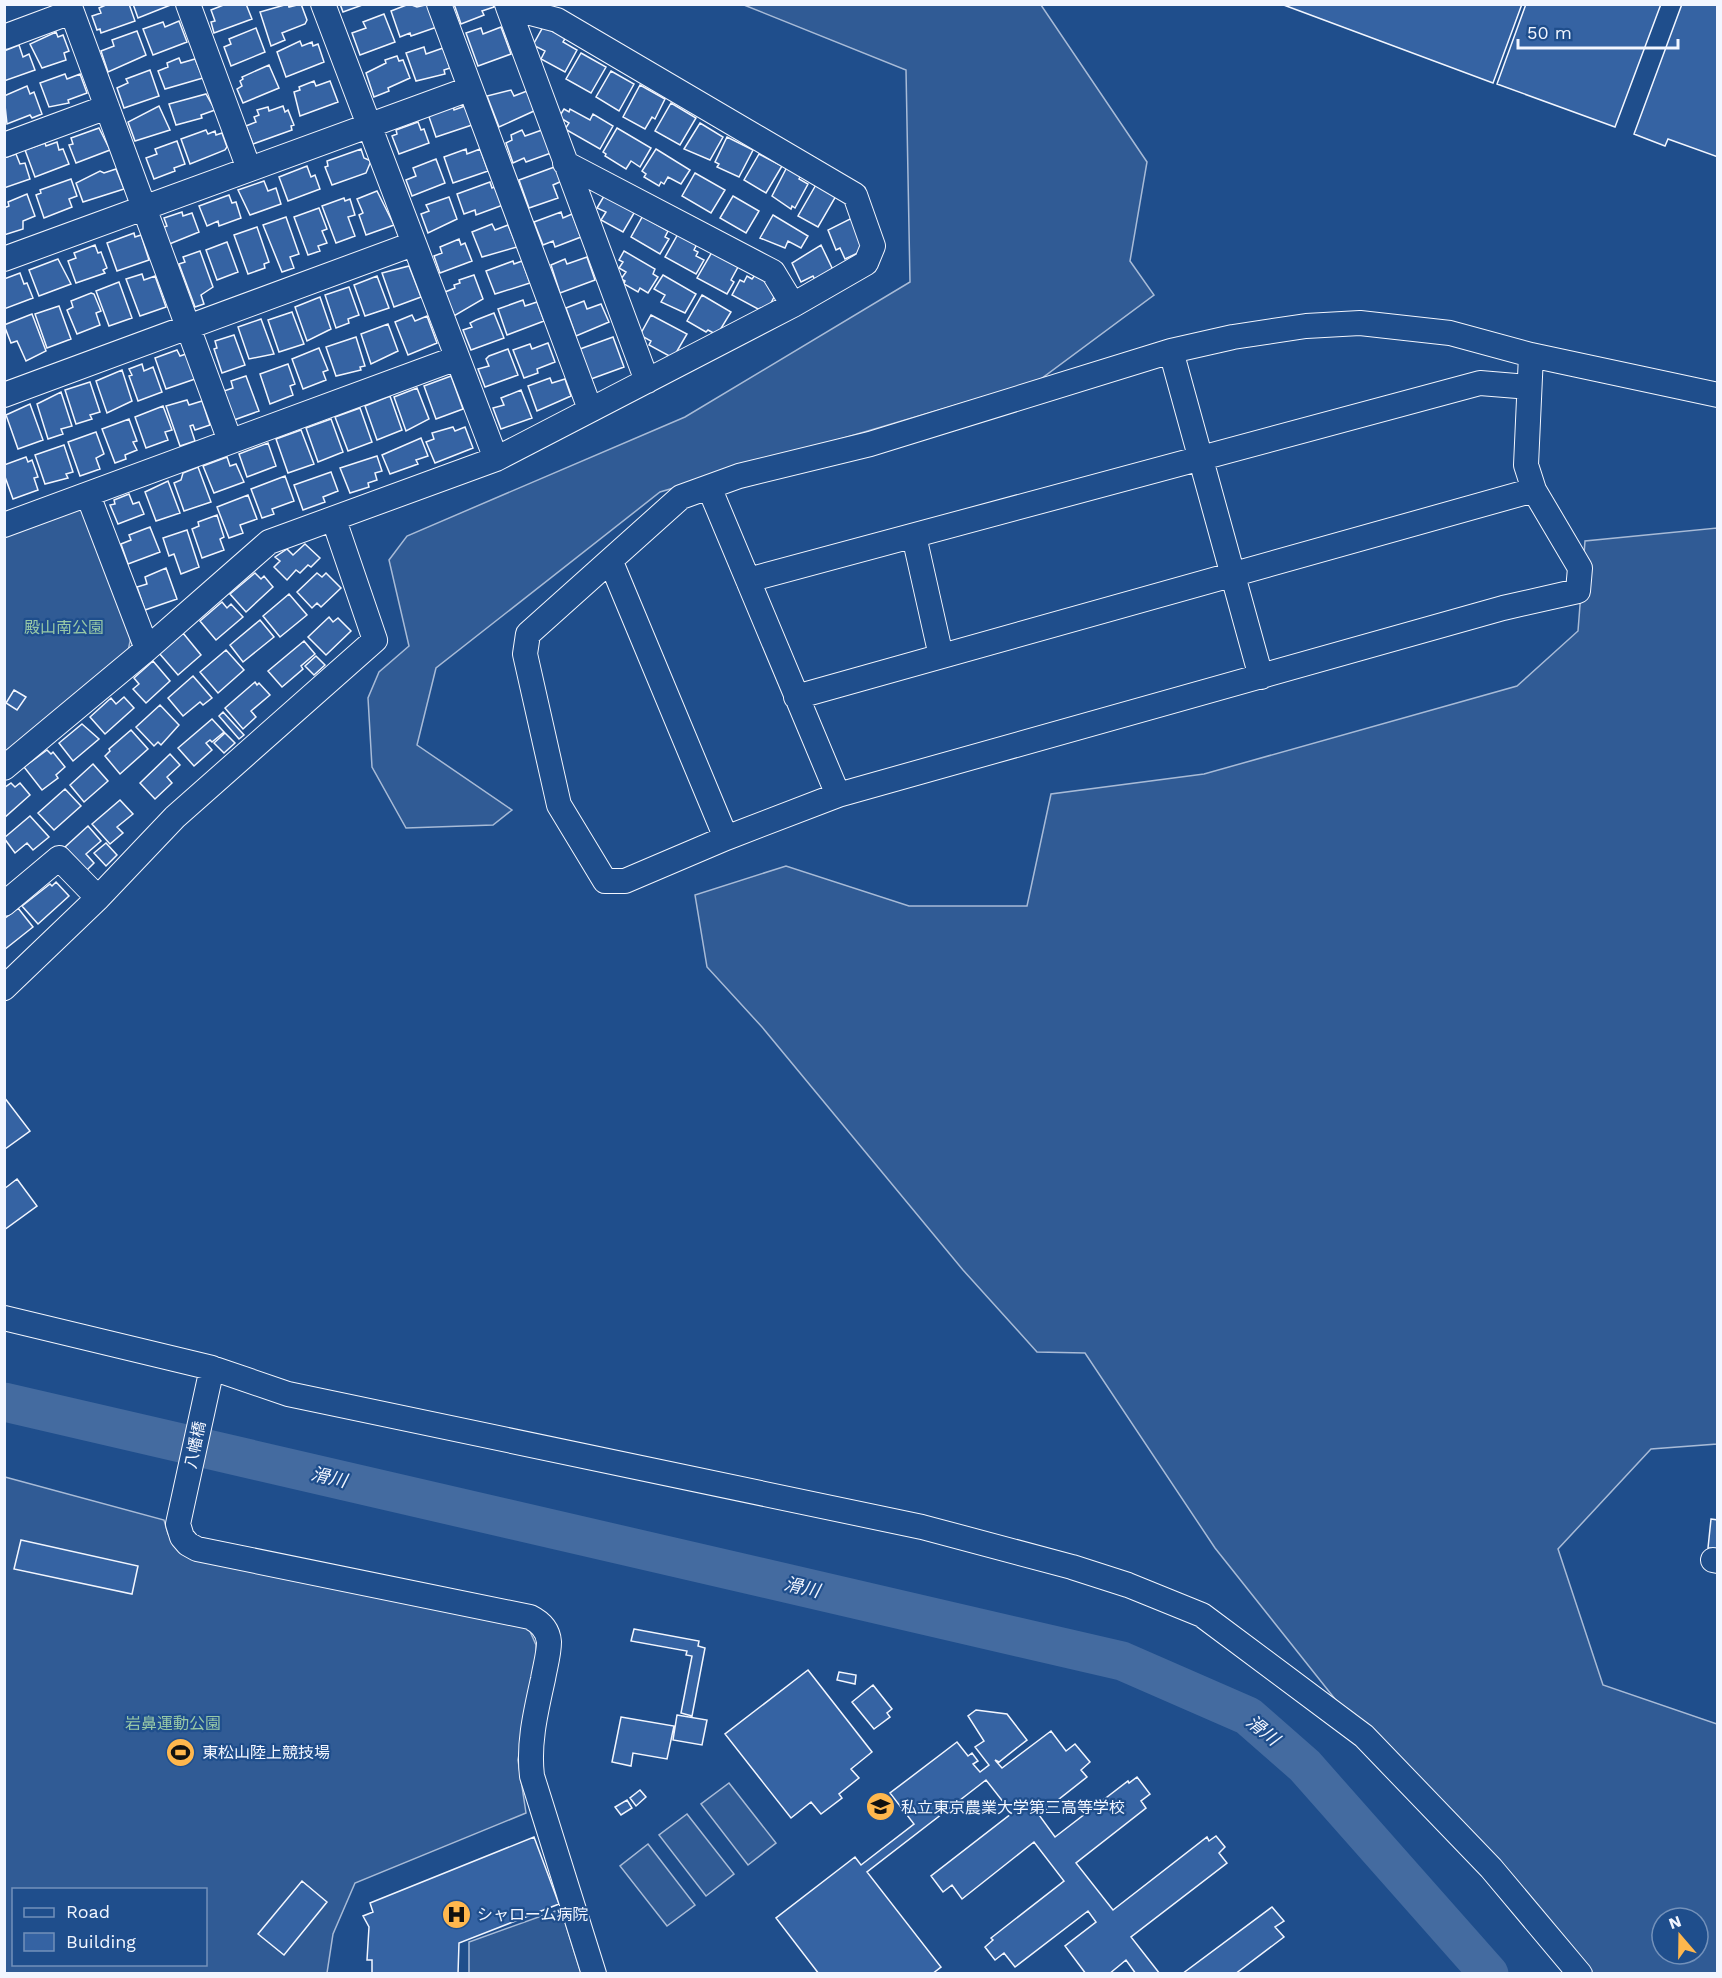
<svg xmlns="http://www.w3.org/2000/svg" width="1722" height="1978" font-family="'Work Sans','Noto Sans JP',sans-serif">
<style>
.built{fill:#305b95;stroke:#a8bbd7;stroke-width:1.5;fill-rule:evenodd}
.lines{fill:none;stroke-linecap:round;stroke-linejoin:round}
.river{stroke:#446ba0;stroke-width:39}
.building{fill:#3563a3;stroke:#f2f6ff;stroke-width:1.5}
.minor-casing{stroke:#f2f6ff;stroke-width:26}
.minor{stroke:#1f4e8c;stroke-width:24}
.labels{text-anchor:middle;dominant-baseline:central;stroke-width:4.5;stroke-linejoin:round;paint-order:stroke}
.park-label{font-size:16px;fill:#97c8a6;stroke:#1f4e8c}
.street-label{font-size:16px;fill:#f2f6ff;stroke:#1f4e8c}
.poi-label{font-size:16px;fill:#f2f6ff;stroke:#1f4e8c;text-anchor:start}
.water-label{font-size:18px;font-style:italic;fill:#f2f6ff;stroke:#1f4e8c}
</style>
<rect width="100%" height="100%" fill="#1f4e8c"/>
<!-- built -->
<path class="built" d="M744,5H1041L1147,162L1130,261L1154,295L1038,381L660,492L436,668L417,745L512,810L493,825L406,828L372,767L368,698L379,672L409,646L389,560L407,536L685,417L910,282L906,70Z
M72,506L83,510L131,637L128,651L5,756V531Z
M1717,528V1444L1651,1449L1558,1549L1603,1685L1717,1724V1973H1573L1548,1952L1335,1699L1215,1548L1085,1353L1037,1352L963,1270L762,1027L707,967L695,895L786,866L909,906H1027L1051,794L1204,774L1517,686L1578,631L1585,541ZM1662,1918H1698V1954H1662Z
M5,1477L164,1520L168,1534L185,1555L514,1624L529,1629L536,1645V1660L518,1760L526,1813L355,1883L333,1934L327,1973H5ZM14,1890H206V1964H14Z
M729,1783L776,1843L748,1865L701,1804Z
M687,1814L734,1874L706,1896L659,1835Z
M648,1844L695,1905L667,1926L620,1866Z
M561,1909L581,1973H469V1942Z"/>
<g class="lines">
<!-- river -->
<path class="river" d="M4,1402L1122,1661L1248,1716L1305,1766L1489,1974"/>
</g>
<!-- building -->
<path class="building" d="M129,4L135,21L101,33L100,29L97,30L92,16L101,13L99,8L108,4Z
M133,4H173L138,18Z
M246,4L252,19L214,33L211,22L215,21L211,10L226,4Z
M288,4L289,7L301,4L307,20L305,24L282,33L285,40L271,46L260,12Z
M340,4H365L343,12Z
M409,4L417,7L429,4L437,27L411,36L410,33L400,37L391,11Z
M454,4H493L494,7L482,11L484,15L461,24Z
M1281,4H1522L1493,83Z
M1526,4H1661L1615,127L1497,84Z
M1682,4H1718V157L1668,139L1665,146L1634,134Z
M384,14L395,42L360,55L352,33L366,28L363,22Z
M179,21L187,42L153,55L143,29L163,22L165,27Z
M501,27L511,54L478,66L466,33L481,28L483,34Z
M543,27L566,37L563,42L577,50L565,72L541,59L545,51L533,45Z
M256,28L265,52L231,66L224,47L231,44L229,39Z
M137,31L146,55L108,72L101,51L114,46L112,40Z
M56,32L58,37L63,35L69,51L64,53L66,60L42,68L30,44Z
M300,41L302,46L312,42L313,46L318,44L324,62L286,77L277,52Z
M19,45L23,57L29,54L35,70L4,81V51Z
M424,47L426,54L443,48L450,68L444,70L445,74L416,81L406,53Z
M581,53L606,67L591,93L566,79Z
M397,56L399,61L403,60L410,78L388,88L389,91L374,97L366,73L386,63L385,60Z
M179,58L181,63L195,59L203,78L165,89L158,71L168,67L167,63Z
M269,65L279,88L243,103L237,89L242,86L240,81L243,79L242,77Z
M150,70L159,96L124,108L117,88L128,83L126,79Z
M611,71L634,84L619,111L596,97Z
M65,74L67,79L80,74L87,93L68,100L69,103L49,107L40,83Z
M314,81L316,86L330,81L338,102L300,116L294,92L300,90L299,87Z
M640,85L665,99L655,119L652,117L645,129L623,117Z
M27,86L30,94L34,92L42,114L32,118L30,115L7,124L4,96Z
M511,90L514,96L527,91L534,111L499,127L487,96Z
M206,94L215,110L201,115L202,118L176,125L169,104Z
M671,103L696,118L680,145L655,131Z
M453,105L454,110L465,106L472,125L436,137L428,114Z
M159,106L170,130L135,141L128,122Z
M283,106L285,112L288,110L294,125L291,126L292,130L253,144L246,126L256,122L254,117L259,115L257,110L268,107L269,111Z
M564,109L569,112L570,109L590,120L593,114L613,126L600,149L565,129L569,123L559,117Z
M418,122L421,130L424,129L429,143L399,154L392,136L397,134L396,130Z
M700,123L723,137L710,160L684,149Z
M99,128L110,150L76,163L69,145L73,144L71,138Z
M617,128L651,148L640,167L631,161L626,169L605,156L606,154L603,152Z
M206,130L208,134L215,131L216,135L222,133L227,147L225,150L190,164L181,139Z
M522,130L525,136L542,130L551,153L526,162L524,158L513,163L506,143L512,140L511,135Z
M727,137L753,150L739,177L717,167L719,164L715,162Z
M177,141L185,164L174,168L175,171L154,179L146,158L157,154L155,149Z
M57,142L59,150L63,149L69,164L35,177L25,150L45,143L46,146Z
M361,149L364,158L371,161L366,173L332,185L325,167L328,166L327,161Z
M466,149L467,154L480,149L488,171L453,183L444,157Z
M656,149L690,170L681,184L668,177L664,184L661,182L659,186L644,177L646,174L642,171Z
M16,154L20,164L25,163L30,179L4,188V158Z
M759,154L782,166L766,193L744,180Z
M436,159L445,183L412,196L406,180L416,176L413,168Z
M307,166L311,177L315,175L320,189L288,201L279,177Z
M557,166L562,181L553,185L558,198L529,208L519,180Z
M787,167L801,175L799,179L808,184L795,208L792,206L791,209L772,196Z
M116,169L124,189L83,202L76,183L100,171L104,173Z
M695,173L725,190L711,213L682,196Z
M71,179L77,196L69,199L72,207L44,218L36,195L41,193L40,190Z
M264,181L268,191L276,188L281,204L250,215L238,190Z
M490,182L492,188L497,186L503,205L476,215L475,210L464,214L457,194Z
M817,183L836,196L818,227L798,216Z
M377,191L394,225L366,235L359,215L363,213L357,199Z
M607,191L637,208L623,232L601,220L606,212L597,208Z
M27,194L35,216L23,221V229L4,235V208L9,206L8,202Z
M229,195L232,203L236,202L241,218L219,226L218,221L207,226L199,206Z
M733,196L759,211L746,233L720,218Z
M449,197L457,219L428,233L421,214L429,211L426,205Z
M344,198L345,201L350,199L355,215L348,217L355,236L336,243L322,206Z
M319,208L327,229L322,231L327,243L318,246L320,251L308,255L294,217Z
M182,212L183,216L192,213L199,232L167,245L161,228L167,226L164,218Z
M561,212L563,218L572,214L581,237L555,247L553,241L543,245L534,222Z
M645,212L652,222L668,231L665,237L669,239L660,254L631,237Z
M773,215L808,236L801,248L788,241L785,248L760,238Z
M286,217L299,254L290,257L294,268L282,272L263,225Z
M854,217L862,251L845,259L840,248L836,250L828,230Z
M492,224L495,230L508,225L517,247L482,257L472,232Z
M257,227L269,262L264,264L265,268L248,274L234,235Z
M134,233L135,237L141,235L149,260L117,271L107,243Z
M678,234L697,244L694,250L698,252L696,256L704,260L696,274L665,257Z
M459,239L461,245L465,243L472,261L440,273L434,256L442,253L440,247Z
M227,242L238,272L217,280L206,250Z
M95,245L98,253L101,252L107,268L103,270L105,273L76,283L68,261L76,258L74,253Z
M821,245L835,274L816,282L813,276L801,282L792,263Z
M200,251L213,287L201,295L204,304L195,307L179,264L185,262L183,257Z
M624,251L655,269L653,274L658,277L648,293L640,288L638,292L624,284L625,281L621,279L626,272L619,268L623,262L619,260Z
M712,252L738,267L731,280L734,282L727,294L697,278Z
M587,257L595,280L560,293L551,265L565,259L567,264Z
M58,259L71,284L39,296L29,270Z
M513,261L514,264L522,261L530,283L495,294L486,271Z
M409,266L421,297L394,307L382,273Z
M20,273L24,284L27,283L33,298L4,309V279Z
M142,274L144,280L155,276L166,307L140,316L126,279Z
M474,275L483,299L454,316L445,292L455,288L454,285L460,283L459,280Z
M663,275L696,294L685,313L661,302L665,295L654,289Z
M755,275L772,284L775,295L770,305L758,309L732,295L740,280L744,282L747,276L752,279Z
M377,276L389,308L365,316L354,285Z
M119,282L132,318L109,326L96,291Z
M349,287L359,315L348,319L349,323L336,328L325,295Z
M91,293L94,294L101,311L96,313L100,325L77,334L67,310L73,307L71,301Z
M702,295L731,312L717,335L708,330L706,332L687,321Z
M320,297L331,329L307,341L295,307Z
M523,300L525,306L537,302L544,321L507,335L498,309Z
M584,301L587,309L601,304L609,322L576,336L566,308Z
M59,306L71,339L47,348L35,314Z
M292,312L304,344L279,352L268,320Z
M494,313L504,338L471,350L463,330L472,327L470,323L476,320Z
M32,314L46,351L26,361L17,341L11,343L4,325Z
M412,315L415,321L427,316L437,343L408,355L395,322Z
M651,315L687,334L673,358L649,345L651,341L640,335Z
M261,319L274,354L249,359L238,327Z
M388,324L398,351L371,364L361,334Z
M234,335L245,365L222,373L214,349L217,348L215,341Z
M356,337L365,366L360,367L361,370L336,376L326,347Z
M613,337L624,367L591,379L580,349Z
M548,343L555,362L537,369L538,373L524,378L513,350L530,344L532,349Z
M319,348L328,370L323,372L326,380L303,389L292,359Z
M508,349L518,375L485,387L478,369L489,366L486,359L489,356Z
M177,350L180,356L186,354L195,379L166,389L155,358Z
M142,364L144,371L153,367L162,392L138,401L129,376L132,375L129,369Z
M288,364L295,384L290,386L293,395L270,404L260,374Z
M122,370L132,401L107,413L96,381Z
M246,376L259,411L234,420L224,391L233,388L231,381Z
M451,376L463,409L436,419L424,386Z
M550,378L552,383L565,379L571,396L537,411L528,386Z
M90,382L100,412L90,415L92,419L76,424L65,390Z
M417,388L429,419L406,431L394,397Z
M521,390L532,418L501,429L493,408L504,405L501,398Z
M61,392L72,426L61,429L63,434L48,439L37,404Z
M390,396L402,430L377,440L365,406Z
M187,400L189,405L202,401L210,425L195,430L193,425L190,426L195,441L180,446L166,406Z
M30,404L43,440L18,449L6,415Z
M163,406L172,430L165,432L168,440L146,448L135,417Z
M360,408L372,442L348,451L335,417Z
M129,419L137,441L133,442L137,450L125,455L126,459L115,463L102,429Z
M331,419L343,452L318,462L306,428Z
M453,427L455,431L465,427L473,448L435,463L426,442L434,439L432,433Z
M301,430L314,464L288,473L276,439Z
M96,432L104,454L96,458L100,469L80,476L68,442Z
M421,438L428,456L416,460L418,464L390,474L382,455Z
M268,443L276,466L247,477L239,454Z
M64,445L73,472L66,474L68,478L45,484L35,455Z
M377,456L382,471L375,473L377,480L368,483L369,487L350,493L340,468Z
M26,457L28,462L32,460L38,477L34,478L38,490L13,499L4,474V465Z
M227,457L230,466L236,464L244,482L214,493L203,466Z
M198,467L211,502L184,511L174,483L181,480L183,473Z
M331,472L338,491L323,497L325,502L303,510L294,485Z
M285,476L294,501L272,509L274,514L262,518L251,489Z
M168,481L180,513L156,521L145,492Z
M129,494L133,504L139,502L144,514L118,524L110,505L115,504L114,500Z
M248,495L257,519L240,525L243,533L229,538L217,507Z
M217,515L224,537L220,539L224,550L202,558L192,529L199,526L198,522Z
M150,527L160,552L128,564L121,544L131,540L129,535Z
M187,530L199,567L181,574L174,554L169,556L163,538Z
M305,544L320,558L311,567L308,565L300,573L296,570L287,580L274,567L280,561L275,557L287,549L293,555Z
M166,568L177,599L145,610L137,587L147,584L145,577Z
M255,573L261,579L264,576L273,587L246,612L230,594Z
M317,573L322,577L326,573L341,588L321,607L317,603L312,608L297,592Z
M289,594L307,615L280,637L263,616Z
M222,602L227,608L231,604L243,617L216,640L200,621Z
M329,617L333,622L338,618L351,631L326,655L308,637Z
M260,620L274,637L243,662L230,645Z
M183,633L201,655L178,675L159,653Z
M304,641L315,654L301,666L303,669L282,687L268,671Z
M226,650L244,670L218,693L200,672Z
M316,656L325,665L314,675L305,666Z
M153,661L170,681L146,703L133,689L139,684L134,678Z
M193,676L212,698L203,705L200,702L183,716L168,698Z
M255,682L257,685L259,683L270,695L251,711L256,717L243,729L225,708Z
M14,690L26,697L17,710L6,703Z
M124,697L134,708L105,734L90,717L111,698L116,704Z
M160,705L179,725L161,745L158,742L154,746L136,727Z
M223,712L244,735L239,739L219,716Z
M212,719L224,732L212,742L210,740L206,743L212,750L194,766L178,748Z
M82,724L99,739L73,761L59,743Z
M131,730L148,749L120,774L105,756L110,751L109,749Z
M225,733L235,743L224,753L214,743Z
M47,750L51,754L53,752L65,767L56,775L58,778L42,790L24,767Z
M170,754L180,765L167,777L172,783L155,799L140,783Z
M93,764L108,781L84,802L70,785Z
M11,783L15,787L20,783L30,795L4,818V788Z
M65,789L81,806L54,830L38,813Z
M120,800L133,814L117,827L123,833L110,844L92,824Z
M30,816L49,837L33,850L27,843L15,853L4,838Z
M88,826L101,841L86,854L94,863L87,870L65,847Z
M106,843L117,855L106,866L94,853Z
M56,882L69,896L38,924L22,906L50,884L52,886Z
M18,908L33,927L4,950V919Z
M4,1097L30,1131L5,1149H4Z
M17,1179L37,1206L4,1230V1189Z
M1711,1519L1718,1520V1549L1708,1548Z
M21,1540L138,1566L132,1594L14,1569Z
M634,1629L699,1641L698,1646L705,1648L692,1716L681,1713L692,1656L686,1655L687,1651L631,1641Z
M808,1670L872,1752L851,1769L859,1778L839,1794L842,1798L821,1814L811,1802L791,1818L725,1734Z
M839,1672L856,1675L855,1684L837,1680Z
M873,1685L892,1709L887,1713L890,1717L874,1729L852,1702Z
M976,1710L1007,1714L1027,1740L999,1762L995,1760L1002,1768L1051,1731L1066,1751L1075,1744L1090,1762L1081,1770L1087,1777L1039,1815L1055,1837L1128,1781L1129,1783L1137,1777L1150,1794L1141,1801L1146,1808L1076,1863L1113,1910L1207,1837L1209,1841L1216,1836L1225,1847L1219,1853L1227,1863L1131,1937L1160,1974H1136L1126,1960L1109,1974H1086L1065,1946L1096,1922L1088,1911L1015,1967L1004,1953L995,1960L985,1947L993,1940L991,1938L1064,1881L1034,1842L962,1899L952,1885L943,1892L931,1876L1012,1813L986,1780L867,1872L941,1967L932,1974H819L776,1918L855,1857L861,1865L914,1824L890,1793L957,1742L968,1756L972,1753L978,1761L973,1764L980,1772L989,1765L975,1747L984,1741L968,1716Z
M677,1715L707,1720L702,1745L673,1740Z
M621,1717L674,1726L667,1759L633,1753L631,1766L612,1762Z
M640,1790L646,1797L636,1806L630,1798Z
M627,1800L632,1808L621,1815L615,1807Z
M534,1837L559,1904L459,1943L458,1974H372V1960H367L369,1927L363,1916L373,1912L370,1903Z
M302,1881L327,1902L284,1955L258,1934Z
M1272,1907L1284,1921L1275,1927L1284,1937L1235,1974H1182Z"/>
<g class="lines">
<defs>
<path id="minor" d="M69,4L230,441
M188,4L249,169
M323,4L496,459
M439,4L590,409
M508,7L647,381
M4,37L71,12
M4,145L107,107
M565,163L773,272L793,305
M4,259L469,89
M1171,351L1261,677
M1531,355L1526,465L1534,490L1580,568L1578,591L1503,608L838,795L726,838L625,881H605L559,805L525,654L528,634L681,497L739,476L870,444L1171,351L1233,337L1306,326L1360,323L1450,333L1531,355L1718,395
M4,395L413,244
M709,487L838,795
M88,495L147,649
M4,525L457,358
M914,536L941,656
M611,562L726,838
M748,580L1480,383L1529,387
M796,697L1534,490
M4,768L147,649L269,542L496,459L793,305L866,263L873,246L855,195L557,20L508,7L507,4
M4,904L59,858L98,898
M4,988L98,898L175,817L375,640L334,520
M4,1318L212,1368L288,1394L922,1527L1072,1567L1128,1585L1202,1615L1364,1736L1491,1868L1580,1974
M212,1368L178,1524L182,1537L188,1544L197,1549L530,1617C540,1622 548,1629 549,1642C549,1654 545,1667 543,1679C536,1711 528,1743 532,1776L594,1974
M1713,1560L1718,1561"/>
</defs>
<!-- minor casing -->
<use href="#minor" class="minor-casing"/>
<!-- minor -->
<use href="#minor" class="minor"/>
</g>
<!-- icons -->
<defs>
<symbol id="stadium-disc" viewBox="-11 -11 22 22"><circle r="9.5" fill="#ffb74d" stroke="#1f4e8c"/><path d="M0-5a6.5 5 0 1 0 0 10a6.5 5 0 1 0 0-10ZM-3.5-1.8h7v3.6h-7Z" fill="#111"/></symbol>
<symbol id="school-disc" viewBox="-11 -11 22 22"><circle r="9.5" fill="#ffb74d" stroke="#1f4e8c"/><path d="M0-5L7-2L0 1L-7-2ZM-4 1L0 2.5L4 1V4Q0 6-4 4Z" fill="#111"/></symbol>
<symbol id="hospital-disc" viewBox="-11 -11 22 22"><circle r="9.5" fill="#ffb74d" stroke="#1f4e8c"/><path d="M-5-5h3v3.5h4V-5h3V5h-3V1.5h-4V5h-3Z" fill="#111"/></symbol>
</defs>
<g fill-rule="evenodd">
<use href="#stadium-disc" x="164" y="1736" width="33" height="33"/>
<use href="#school-disc" x="864" y="1790" width="33" height="33"/>
<use href="#hospital-disc" x="440" y="1898" width="33" height="33"/>
</g>
<g class="labels">
<!-- park labels -->
<g class="park-label">
<text x="64" y="627">殿山南公園</text>
<text x="173" y="1723">岩鼻運動公園</text>
</g>
<!-- street labels -->
<g class="street-label">
<text transform="translate(195 1445) rotate(-78)">八幡橋</text>
</g>
<!-- poi labels -->
<g class="poi-label">
<text x="202" y="1752">東松山陸上競技場</text>
<text x="901" y="1807">私立東京農業大学第三高等学校</text>
<text x="477" y="1914">シャローム病院</text>
</g>
<!-- water labels -->
<g class="water-label">
<text transform="translate(329 1477) rotate(13)">滑川</text>
<text transform="translate(802 1587) rotate(13)">滑川</text>
<text transform="translate(1263 1730) rotate(39)">滑川</text>
</g>
</g>
<!-- border -->
<rect width="1722" height="1978" fill="none" stroke="#f2f6ff" stroke-width="12"/>
<!-- legend -->
<rect x="12" y="1888" width="195" height="78" fill="#1f4e8c" stroke="#7391ba" stroke-width="1.5"/>
<rect x="24" y="1908" width="30" height="9" fill="#1f4e8c" stroke="#7391ba" stroke-width="1.5"/>
<text x="66" y="1918" font-size="18" fill="#f2f6ff">Road</text>
<rect x="24" y="1933" width="30" height="18" fill="#3563a3" stroke="#7391ba" stroke-width="1.5"/>
<text x="66" y="1948" font-size="18" fill="#f2f6ff">Building</text>
<!-- north arrow -->
<g transform="translate(1680 1936) rotate(340)"><circle r="28" fill="#1f4e8c" stroke="#7391ba" stroke-width="1.5"/>
<path d="M0-4.5L10 22L0 15L-10 22Z" fill="#ffb74d"/>
<text y="-9" font-size="16" font-weight="bold" text-anchor="middle" fill="#f2f6ff">N</text>
</g>
<!-- scale -->
<path d="M1518 39v9h160v-9" fill="none" stroke="#f2f6ff" stroke-width="3"/>
<text x="1527" y="39" font-size="18" fill="#f2f6ff" stroke="#1f4e8c" stroke-width="4.5" paint-order="stroke">50 m</text>
</svg>
